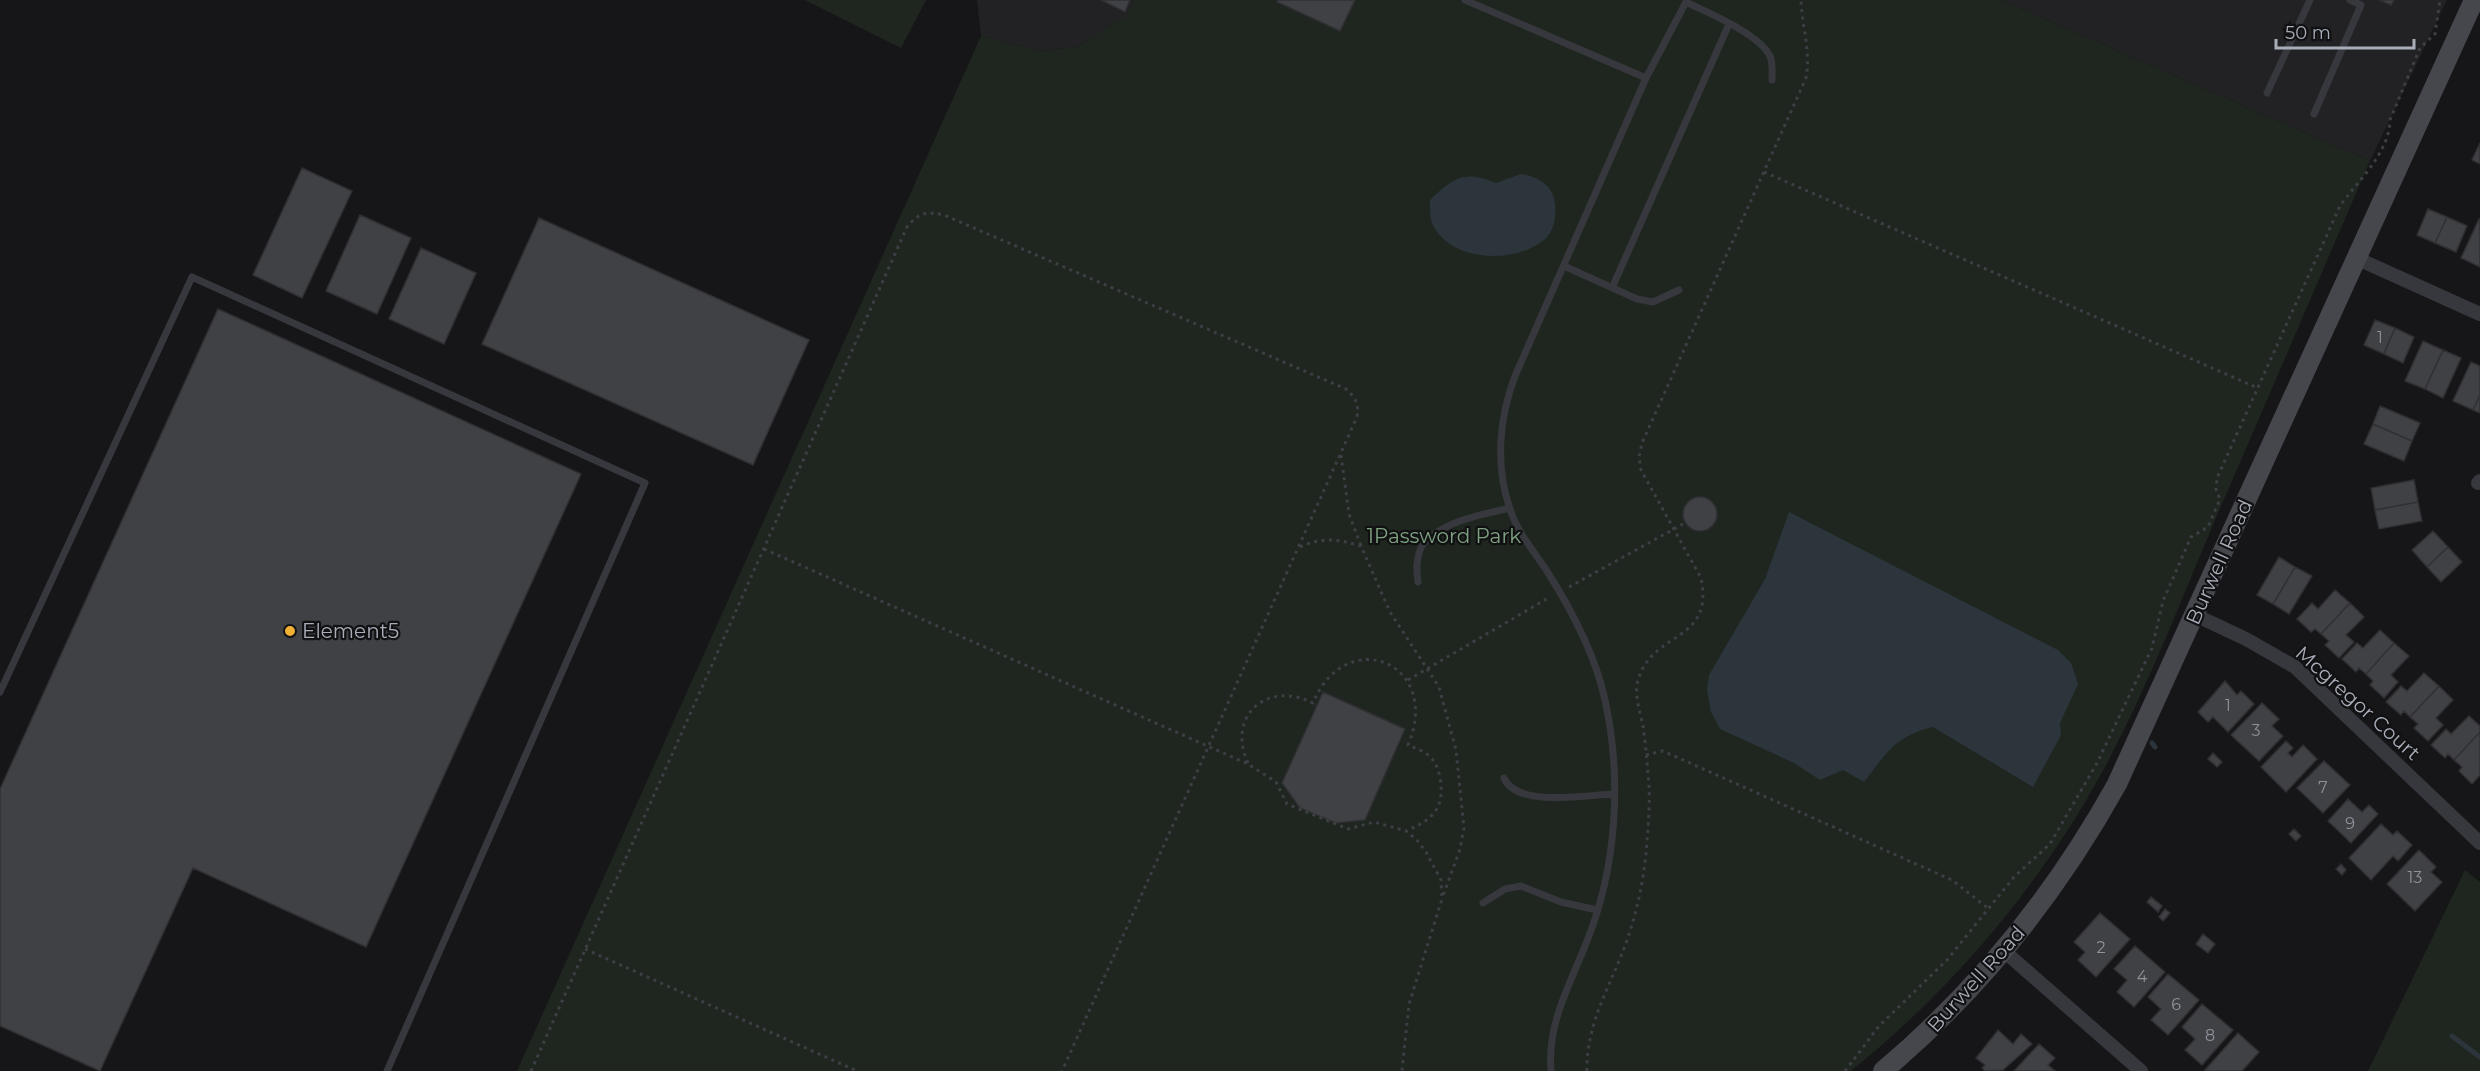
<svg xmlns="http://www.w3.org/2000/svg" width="2480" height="1071" font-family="Montserrat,sans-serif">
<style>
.built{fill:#222225}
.green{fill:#1e261f}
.water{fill:#2c353c}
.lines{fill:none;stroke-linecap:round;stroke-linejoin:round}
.stream{stroke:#2c353c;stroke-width:5}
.building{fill:#404145;stroke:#303034;stroke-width:1.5}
.path{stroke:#3d3f44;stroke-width:3;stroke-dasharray:3 4.5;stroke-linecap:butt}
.service{stroke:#37383d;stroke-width:7}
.minor{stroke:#37383d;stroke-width:14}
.secondary{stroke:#45474d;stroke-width:20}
.poi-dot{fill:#f2b134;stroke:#111113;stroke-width:2}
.labels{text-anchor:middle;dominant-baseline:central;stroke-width:4.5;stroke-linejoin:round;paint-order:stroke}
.number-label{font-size:16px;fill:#8e929b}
.park-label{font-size:20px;fill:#7fa381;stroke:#111113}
.street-label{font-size:20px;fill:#a8adb8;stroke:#111113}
.poi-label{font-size:20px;fill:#a8adb8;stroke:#111113;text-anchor:start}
</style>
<rect width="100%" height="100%" fill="#161618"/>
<!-- built -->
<path class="built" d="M977,0H1134L1126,17L1077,47L1040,51L981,36Z
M2002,0H2447L2370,161Z"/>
<!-- green -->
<path class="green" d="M805,0H926L901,48Z
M1134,0H2002L2370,161C2319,279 2269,396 2218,513C2177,609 2140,709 2087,799C2026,902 1944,996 1851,1071H517L981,36L1040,51L1077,47L1125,17Z
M2465,870L2480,882V1071H2368Z"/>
<!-- water -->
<path class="water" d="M1521,174C1530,175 1543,180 1549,188C1559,200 1557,229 1545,239C1516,265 1448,262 1432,223C1430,217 1430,207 1430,200C1454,177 1464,170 1496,183Z
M1789,512L2058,650L2071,663L2078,684L2060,723L2061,735L2033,787L1933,727C1895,736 1887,753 1864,782L1843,770L1820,780L1794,763L1720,729L1711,712L1707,690L1709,675L1765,579Z"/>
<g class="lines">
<!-- stream -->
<path class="stream" d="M2152,743L2155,747
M2452,1036L2480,1057"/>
</g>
<!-- building -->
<path class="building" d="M1101,0H1130L1125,12Z
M1278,0H1355L1340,31L1277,2Z
M2379,0H2394L2391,5Z
M2480,143V164L2472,160Z
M302,168L352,191L302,298L253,275Z
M2428,209L2447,217L2435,243L2417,235Z
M360,215L411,238L377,314L326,291Z
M2447,217L2467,226L2456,252L2435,243Z
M539,218L809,340L753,465L482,344Z
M2479,219H2480V267L2461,258Z
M421,248L476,273L444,344L389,319Z
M218,309L581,474L366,947L193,868L100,1071L0,1026V789Z
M2375,320L2395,328L2384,354L2364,345Z
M2395,328L2414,337L2403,363L2384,354Z
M2423,341L2443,350L2425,389L2405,381Z
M2443,350L2461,358L2443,398L2425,389Z
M2471,362L2480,366V395L2473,410L2453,401Z
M2480,395V413L2473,410Z
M2380,406L2420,423L2412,441L2373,424Z
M2373,424L2412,441L2404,461L2364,444Z
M2414,480L2418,502L2375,510L2371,488Z
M1683 514a17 17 0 1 1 34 0a17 17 0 1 1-34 0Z
M2418,502L2422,521L2379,529L2375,510Z
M2433,531L2448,547L2427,567L2412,550Z
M2448,547L2462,562L2441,582L2427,567Z
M2279,557L2295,567L2273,604L2257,595Z
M2295,567L2312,576L2289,614L2273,604Z
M2335,590L2350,603L2321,634L2315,629L2311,632L2297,619L2312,603L2318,609Z
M2350,603L2364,617L2346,635L2354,642L2339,658L2325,645L2329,641L2321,634Z
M2380,630L2394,643L2366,674L2359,668L2356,672L2342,659L2357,643L2363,648Z
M2394,643L2409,656L2391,675L2398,682L2384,698L2370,685L2373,681L2366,674Z
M2424,673L2439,686L2410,717L2404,711L2401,715L2386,702L2401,686L2407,691Z
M2225,681L2237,695L2241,691L2254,704L2228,732L2213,717L2208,722L2198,712Z
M2439,686L2453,700L2436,718L2443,725L2428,741L2414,728L2418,724L2410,717Z
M1323,692L1405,729L1365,820L1336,823L1300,808L1282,783Z
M2262,703L2279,719L2272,726L2283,736L2259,761L2231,735Z
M2469,716L2480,726V732L2454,760L2448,754L2445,758L2431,745L2446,729L2451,734Z
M2480,732V775L2472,784L2459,771L2462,767L2454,760Z
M2286,741L2293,748L2288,753L2292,757L2303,745L2317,759L2286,792L2261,767Z
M2213,753L2222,762L2217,767L2208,759Z
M2324,761L2350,785L2323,813L2297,788Z
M2348,799L2362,812L2369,805L2378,814L2351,843L2328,821Z
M2381,824L2393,835L2397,831L2412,845L2398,861L2393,856L2371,880L2349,858Z
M2294,829L2301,836L2296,841L2289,834Z
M2419,850L2436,867L2431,872L2442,882L2415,911L2387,884Z
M2341,864L2346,870L2342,875L2336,869Z
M2151,897L2162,906L2158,912L2147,902Z
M2165,909L2170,913L2163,921L2159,917Z
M2100,913L2130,939L2096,977L2078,960L2085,952L2074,942Z
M2203,934L2215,944L2208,953L2196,944Z
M2135,946L2165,972L2134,1007L2117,992L2127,980L2114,969Z
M2168,974L2199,1000L2168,1035L2151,1020L2161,1009L2148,997Z
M2202,1004L2233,1030L2202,1065L2185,1050L2195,1039L2182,1027Z
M1998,1030L2013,1044L2021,1034L2032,1044L2003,1070L1985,1071L1982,1068L1985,1065L1976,1058Z
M2238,1033L2259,1052L2242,1071H2207L2205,1070Z
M2039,1044L2055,1058L2048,1065L2055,1071H2014Z"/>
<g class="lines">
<!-- path -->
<path class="path" d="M1764,172L2258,388
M1341,455L1349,514L1361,546
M1300,547C1322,537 1338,539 1361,546L1390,612L1439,687L1456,750L1464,828L1460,849L1443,896
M764,549L1248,764L1276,782L1287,804L1348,829L1374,822L1406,831L1416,839L1426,852L1441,880L1442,899L1409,1004L1402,1071
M1569,587L1683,524
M1408,680L1550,597
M1646,755L1663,751L1952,880L1989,909
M1248,763C1226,715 1268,680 1313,703C1346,623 1443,663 1408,745C1415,748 1424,751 1429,756C1436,762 1438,769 1440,777C1445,808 1434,819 1406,831
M585,949L857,1071
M531,1071L907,227C918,213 927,211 944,215L1346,389C1356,398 1359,404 1357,417L1062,1071
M1587,1071C1586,1025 1609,988 1625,946C1636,916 1643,884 1646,853C1648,830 1650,807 1649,785C1647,765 1646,745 1643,726C1640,710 1633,693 1639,677C1655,630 1714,643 1701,578L1641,470L1639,457L1642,443L1806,78C1811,50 1802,28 1801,0
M1845,1071L1879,1026L1947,960L2014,877L2050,844L2097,763L2152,648L2163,601L2191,537L2208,527L2220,499L2216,490L2217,478L2340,206C2358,180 2389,154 2390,120L2420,48L2435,34L2440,0"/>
<!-- service -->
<path class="service" d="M1465,0L1646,78
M1686,2C1708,13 1758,33 1770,56C1773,63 1772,72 1772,80
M2267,93L2310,0
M2314,114L2361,5L2350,0
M1564,266L1637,299L1653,302L1679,290
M1612,288L1729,24
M1418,582C1416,570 1416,550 1426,541C1445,521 1484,514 1510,508
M0,692L192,277L645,483L387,1071
M1504,778C1517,808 1586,795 1614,794
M1483,903L1505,889L1521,886L1561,902L1597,910
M1551,1071C1547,1023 1570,985 1587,941C1617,866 1622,778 1605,700C1595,653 1570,607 1545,568C1532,549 1517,531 1510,509C1495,466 1499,418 1515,376L1646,78L1687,0"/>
<!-- minor -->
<path class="minor" d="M2356,258L2480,314
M2478,483L2480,481
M2195,615L2246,639L2295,667L2480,843
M2004,951L2141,1071"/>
<!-- secondary -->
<path class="secondary" d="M1883,1071C1979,990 2056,894 2117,784L2474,0"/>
</g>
<!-- markers -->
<circle class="poi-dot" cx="290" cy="631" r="6"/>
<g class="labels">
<!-- number labels -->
<g class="number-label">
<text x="2380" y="337">1</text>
<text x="2228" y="705">1</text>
<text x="2256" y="730">3</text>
<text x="2323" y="787">7</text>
<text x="2350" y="823">9</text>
<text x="2415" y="877">13</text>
<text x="2101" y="947">2</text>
<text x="2142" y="976">4</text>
<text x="2176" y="1004">6</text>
<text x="2210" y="1035">8</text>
</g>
<!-- park labels -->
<g class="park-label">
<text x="1444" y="536">1Password Park</text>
</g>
<!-- street labels -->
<g class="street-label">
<text transform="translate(2219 562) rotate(-66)">Burwell Road</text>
<text transform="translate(2358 703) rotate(42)">Mcgregor Court</text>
<text transform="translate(1976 979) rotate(-48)">Burwell Road</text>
</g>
<!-- poi labels -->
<g class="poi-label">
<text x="302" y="631">Element5</text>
</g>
</g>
<!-- scale -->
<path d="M2276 39v9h138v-9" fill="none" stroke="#a8adb8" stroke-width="3"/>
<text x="2285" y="39" font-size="18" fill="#a8adb8" stroke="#111113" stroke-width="4.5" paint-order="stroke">50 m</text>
</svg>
